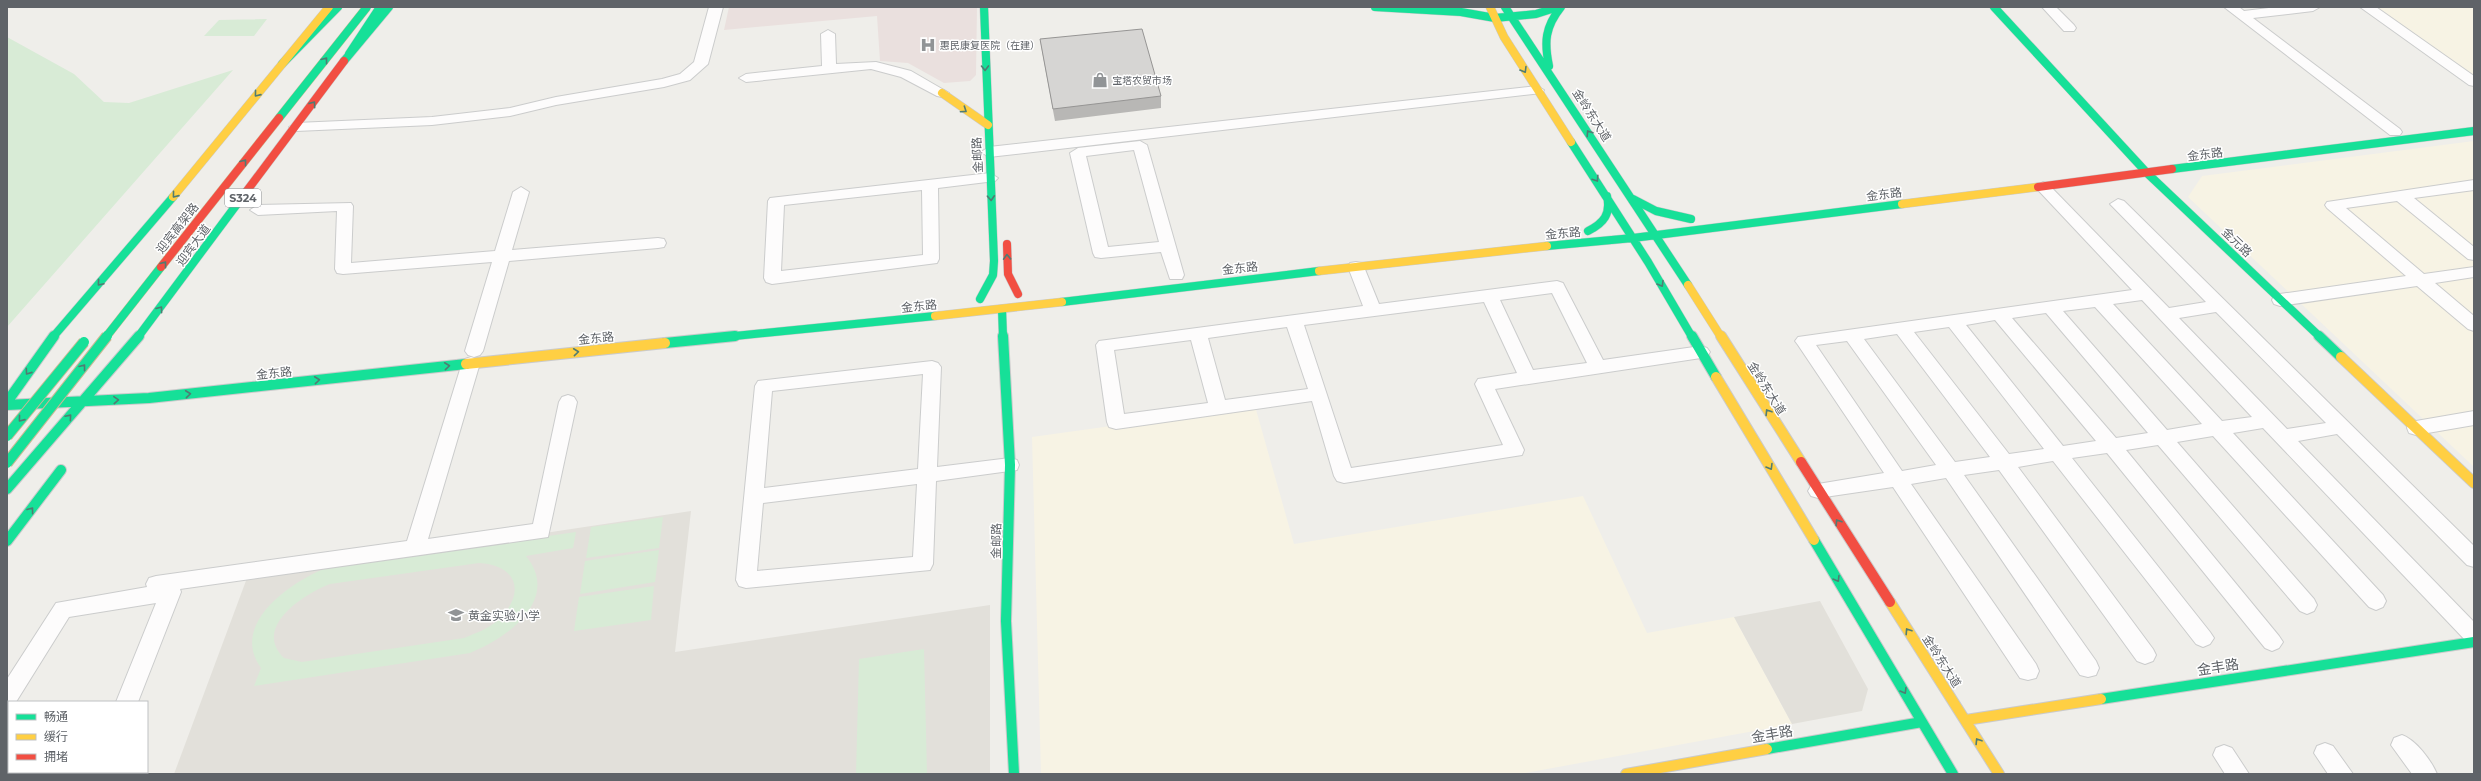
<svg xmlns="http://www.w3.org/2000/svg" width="2481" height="781" font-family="Montserrat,'Noto Sans SC',sans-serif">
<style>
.commercial{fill:#f7f3e4}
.education{fill:#e2e0da}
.medical{fill:#eae0de}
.green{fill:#d8ebd6;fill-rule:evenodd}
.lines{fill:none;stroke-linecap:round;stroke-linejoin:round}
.street-casing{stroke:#cbcccc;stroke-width:2}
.fast-far1-casing{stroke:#cacacb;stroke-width:9}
.fast-casing{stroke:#cacacb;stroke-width:12}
.slow-far1-casing{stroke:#cacacb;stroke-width:9}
.slow-casing{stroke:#cacacb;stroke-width:12}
.jam-far1-casing{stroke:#cacacb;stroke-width:9}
.jam-casing{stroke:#cacacb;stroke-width:12}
.street{fill:#fdfcfc;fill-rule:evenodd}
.fast-far1{stroke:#16e098;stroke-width:8}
.fast{stroke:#16e098;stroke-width:10}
.slow-far1{stroke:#ffcf43;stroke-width:8}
.slow{stroke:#ffcf43;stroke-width:10}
.jam-far1{stroke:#f24e42;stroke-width:8}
.jam{stroke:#f24e42;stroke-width:10}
.fast-bridge-far1-casing{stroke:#c8b996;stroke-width:9;stroke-linecap:butt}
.fast-bridge-casing{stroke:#c8b996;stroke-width:12;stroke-linecap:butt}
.jam-bridge-casing{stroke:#c8b996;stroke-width:9;stroke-linecap:butt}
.fast-bridge-far1{stroke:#16e098;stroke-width:8}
.fast-bridge{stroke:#16e098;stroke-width:10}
.jam-bridge{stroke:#f24e42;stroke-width:8}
.wall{fill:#b8b7b5}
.building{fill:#d6d5d3;stroke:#969594}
.oneway{stroke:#507c72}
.labels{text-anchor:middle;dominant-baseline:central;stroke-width:3;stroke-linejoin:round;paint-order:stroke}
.far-poi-label{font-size:10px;fill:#5f6368;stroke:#fff;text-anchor:start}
.shield{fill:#fff;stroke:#8f9295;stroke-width:1}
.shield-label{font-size:11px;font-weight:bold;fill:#5f6368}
.street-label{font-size:12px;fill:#5f6368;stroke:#fff}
.poi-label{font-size:12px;fill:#5f6368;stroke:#fff;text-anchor:start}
.near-street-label{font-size:14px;fill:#5f6368;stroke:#fff}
</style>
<rect width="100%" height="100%" fill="#efeeea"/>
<!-- commercial -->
<path class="commercial" d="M2373,7H2474V77Z
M2474,141V467L2188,197L2202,176Z
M1255,406L1294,544L1583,496L1647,633L1734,617L1792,724L1520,774H1041L1032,437Z"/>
<!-- education -->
<path class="education" d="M691,511L675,652L990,605V774H174L247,578Z
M1820,601L1868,689L1862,711L1792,724L1734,617Z"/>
<!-- medical -->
<path class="medical" d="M729,7H977L976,75L970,81L944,83L908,63L880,61L877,16L724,30Z"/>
<!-- green -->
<path class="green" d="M267,19L254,36H204L219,20Z
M7,37L74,74L104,102L129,103L233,70L7,327Z
M663,517L659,548L586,558L591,527Z
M576,532L573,548L526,556C561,599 508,638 470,653L254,686L261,668C229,624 291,582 326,568ZM479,563C519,565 526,595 497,621C488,629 476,633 464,638L302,662L284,658C252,627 304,594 330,584Z
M659,550L655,582L580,594L585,561Z
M654,586L651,620L574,631L579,597Z
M924,649L927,774H856L859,659Z"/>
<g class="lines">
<defs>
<path id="street" d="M709,7H723L708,64L690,80L664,87L556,105L510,116L432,125L296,131L289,127L296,123L432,117L510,108L556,97L662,79L680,74L694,62Z
M2042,7H2056L2074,25L2076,28L2074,31H2064Z
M2224,7H2239L2244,11L2277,7H2320L2313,11L2253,18L2400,129L2402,132L2400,135H2390Z
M2360,7H2376L2474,76V86L2469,85Z
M828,30L835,34L836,64L876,62L911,71L949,93L942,97L937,96L901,77L871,69L746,82L739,78L746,74L822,66L821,34Z
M1537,86L1544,90L1542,93L989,157L981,152L989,147Z
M1140,141L1147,145L1184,275L1182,279H1170L1161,252L1101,258L1095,257L1093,253L1070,153L1078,148ZM1134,150L1159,242L1108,247L1086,156Z
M990,173L998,178L995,181L938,188L939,259L937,263L772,284L766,282L764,278L768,201L770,198ZM922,190L923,255L781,271L784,205Z
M2474,180V190L2414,198L2474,247V260L2468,259L2397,201L2346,208L2424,274L2474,267V277L2435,283L2474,316V331L2468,329L2417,286L2280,306L2274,304L2272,300L2274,296L2280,294L2406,276L2327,208L2325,205L2327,202Z
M2043,182L2048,184L2169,308L2206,302L2110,204L2118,199L2124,201L2474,546V567L2467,565L2337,434L2298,441L2474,622V645L2467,642L2263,428L2233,433L2383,595L2386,601L2383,607L2376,610L2369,607L2213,436L2177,442L2314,599L2317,605L2314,611L2307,614L2300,611L2158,445L2126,450L2279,636L2283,642L2279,648L2272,651L2265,648L2107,453L2072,458L2210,632L2214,638L2210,644L2203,647L2196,644L2053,461L2018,467L2153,649L2156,655L2153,661L2145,664L2137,661L1999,470L1964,475L2096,661L2099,668L2096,675L2088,677L2080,675L1946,478L1911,484L2036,664L2039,671L2036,678L2028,680L2020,678L1893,487L1818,498L1811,496L1808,491L1811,486L1818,484L1884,473L1798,345L1795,341L1798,337L2132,290L2038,190L2035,187ZM2142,300L2252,417L2222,421L2113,304ZM2095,307L2202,424L2167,430L2063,311ZM2216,312L2326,423L2287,429L2179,318ZM2046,313L2148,433L2116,438L2012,318ZM1995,320L2096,441L2063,446L1966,325ZM1949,327L2044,449L2009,454L1914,332ZM1897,334L1990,457L1955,462L1864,339ZM1847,341L1936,465L1902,471L1816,345Z
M521,187L529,192L512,250L658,238L664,239L666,243L664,247L658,248L509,261L483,351L480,355L474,357L468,355L465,351L492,262L343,274L337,273L335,269L337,211L258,215L250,210L258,205L351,203L353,206L351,263L495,251L513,192Z
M1356,262L1362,263L1364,267L1379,304L1557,281L1563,283L1565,287L1603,360L1701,346L1707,348L1710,352L1707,356L1701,358L1495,389L1524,450L1522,455L1344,483L1337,481L1334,476L1312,401L1116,429L1109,427L1107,422L1096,345L1099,341L1363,306L1348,267L1350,263ZM1552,293L1587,363L1533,370L1500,300ZM1484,302L1517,373L1478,379L1475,384L1503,445L1351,468L1304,325ZM1287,327L1308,389L1225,400L1208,338ZM1191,340L1208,403L1124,414L1114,350Z
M471,357L477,359L480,363L428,539L533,524L559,402L562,397L568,395L574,397L577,402L548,537L180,589L181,592L138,702H116L156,603L69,617L16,702H9L7,708V679L56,603L147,587L146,584L149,578L156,576L407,541L462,363L465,359Z
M932,361L938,363L941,367L937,467L1010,458L1017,460L1019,465L1017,470L936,481L933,564L930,570L746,588L739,586L736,580L755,386L758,381ZM923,374L918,469L764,488L772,391ZM917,484L913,557L757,571L763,503Z
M2474,411V425L2416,435L2409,433L2407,428L2409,423L2416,421Z
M2402,735C2416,740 2431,760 2437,774H2412L2391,745L2394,738Z
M2325,743L2333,746L2353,774H2328L2314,753L2317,746Z
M2224,745L2232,748L2249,774H2225L2213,755L2216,748Z
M87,772H109V774H87Z"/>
<path id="fast-far1" d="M1375,7L1461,12L1495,18L1536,14L1558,7
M1505,7L1688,285
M1994,7L2147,173L2320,337
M349,54L380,7
M344,61L389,7
M282,64L338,7
M1549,66C1544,42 1545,27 1561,7
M1571,142L1648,262L1692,337
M2172,169L2474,131
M1633,199L1656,211L1691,219
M1588,231C1604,223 1611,214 1607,196
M1547,246L1633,238L1902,204
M980,299L993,275L994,261L984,7
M1062,302L1319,271
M1002,309L1003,337
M53,337L173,197
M138,337L246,192
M725,337L935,316"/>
<path id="fast" d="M1003,336L1010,465L1006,621L1014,774
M1692,336L1716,377
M2319,336L2341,357
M665,343L735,336
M7,402L54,336
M7,405L149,398L466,364
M7,489L139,336
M1814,540L1953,774
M7,541L61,470
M2101,699L2474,642
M1767,749L1922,722"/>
<path id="slow-far1" d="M1490,7L1504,37L1571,142
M942,93L988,125
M173,197L329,7
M1902,204L2038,187
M1319,271L1547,246
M1688,285L1721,337
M935,316L1062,302"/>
<path id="slow" d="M1721,336L1801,462
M2341,357L2474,483
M466,364L665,343
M1716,377L1814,540
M1890,602L1999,774
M1966,720L2101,699
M1626,774L1767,749"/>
<path id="jam-far1" d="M2038,187L2172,169
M246,192L344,61
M1007,244L1008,274L1018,294"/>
<path id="jam" d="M1801,462L1890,602"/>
</defs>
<!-- street casing -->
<use href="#street" class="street-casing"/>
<!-- fast-far1 casing -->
<use href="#fast-far1" class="fast-far1-casing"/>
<!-- fast casing -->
<use href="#fast" class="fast-casing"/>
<!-- slow-far1 casing -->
<use href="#slow-far1" class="slow-far1-casing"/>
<!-- slow casing -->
<use href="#slow" class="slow-casing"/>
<!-- jam-far1 casing -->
<use href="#jam-far1" class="jam-far1-casing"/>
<!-- jam casing -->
<use href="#jam" class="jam-casing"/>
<!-- street -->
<use href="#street" class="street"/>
<!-- fast-far1 -->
<use href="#fast-far1" class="fast-far1"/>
<!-- fast -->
<use href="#fast" class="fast"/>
<!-- slow-far1 -->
<use href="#slow-far1" class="slow-far1"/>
<!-- slow -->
<use href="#slow" class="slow"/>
<!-- jam-far1 -->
<use href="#jam-far1" class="jam-far1"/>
<!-- jam -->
<use href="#jam" class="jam"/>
<defs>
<path id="fast-bridge-far1" d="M279,118L367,7
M106,337L161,267"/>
<path id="fast-bridge" d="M7,436L84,342
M7,463L107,336"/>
<path id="jam-bridge" d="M161,267L279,118"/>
</defs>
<!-- fast-bridge-far1 casing -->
<use href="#fast-bridge-far1" class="fast-bridge-far1-casing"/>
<!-- fast-bridge casing -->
<use href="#fast-bridge" class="fast-bridge-casing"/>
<!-- jam-bridge casing -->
<use href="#jam-bridge" class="jam-bridge-casing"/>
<!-- fast-bridge-far1 -->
<use href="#fast-bridge-far1" class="fast-bridge-far1"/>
<!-- fast-bridge -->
<use href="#fast-bridge" class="fast-bridge"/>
<!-- jam-bridge -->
<use href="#jam-bridge" class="jam-bridge"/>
</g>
<!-- wall -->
<path class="wall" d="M1040,39L1161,96V108L1055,121L1042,51Z"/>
<!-- building -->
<path class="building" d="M1142,29L1161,96L1053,109L1040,39Z"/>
<!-- one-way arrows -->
<defs><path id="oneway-chevron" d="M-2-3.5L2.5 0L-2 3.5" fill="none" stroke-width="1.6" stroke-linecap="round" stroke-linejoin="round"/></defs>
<g class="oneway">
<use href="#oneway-chevron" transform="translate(325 60) rotate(-52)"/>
<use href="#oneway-chevron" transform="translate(985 68) rotate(89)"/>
<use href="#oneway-chevron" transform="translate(1524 70) rotate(59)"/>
<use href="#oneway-chevron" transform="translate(257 94) rotate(129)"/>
<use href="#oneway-chevron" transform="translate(313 104) rotate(-54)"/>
<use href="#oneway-chevron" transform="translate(964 110) rotate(34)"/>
<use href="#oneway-chevron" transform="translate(1589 133) rotate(-123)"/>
<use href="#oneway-chevron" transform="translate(244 162) rotate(-52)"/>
<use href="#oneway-chevron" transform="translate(1596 179) rotate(57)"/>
<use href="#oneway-chevron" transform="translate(175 195) rotate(129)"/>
<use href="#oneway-chevron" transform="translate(991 198) rotate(87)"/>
<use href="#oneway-chevron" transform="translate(1007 257) rotate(-92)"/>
<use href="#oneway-chevron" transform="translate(164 264) rotate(-52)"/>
<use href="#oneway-chevron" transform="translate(100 283) rotate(130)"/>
<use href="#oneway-chevron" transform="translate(1661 284) rotate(59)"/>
<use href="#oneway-chevron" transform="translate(160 309) rotate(-53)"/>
<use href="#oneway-chevron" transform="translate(576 352) rotate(-6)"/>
<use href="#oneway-chevron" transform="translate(447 366) rotate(-6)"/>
<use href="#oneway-chevron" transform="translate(83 367) rotate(-52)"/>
<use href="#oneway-chevron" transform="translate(28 372) rotate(125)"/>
<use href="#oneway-chevron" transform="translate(317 380) rotate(-6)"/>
<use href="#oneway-chevron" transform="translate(188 394) rotate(-6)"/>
<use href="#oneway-chevron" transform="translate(116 400) rotate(-3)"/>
<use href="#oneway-chevron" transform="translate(1768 412) rotate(-122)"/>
<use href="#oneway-chevron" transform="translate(69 417) rotate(-49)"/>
<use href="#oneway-chevron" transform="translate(21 419) rotate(129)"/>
<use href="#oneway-chevron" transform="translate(1770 467) rotate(59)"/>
<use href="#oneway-chevron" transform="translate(31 510) rotate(-53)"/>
<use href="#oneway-chevron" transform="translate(1838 522) rotate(-123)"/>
<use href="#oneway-chevron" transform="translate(1837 579) rotate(59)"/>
<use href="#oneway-chevron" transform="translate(1908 631) rotate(-123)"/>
<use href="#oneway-chevron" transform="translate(1904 691) rotate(59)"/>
<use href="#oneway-chevron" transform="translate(1978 741) rotate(-122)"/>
</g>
<!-- icons -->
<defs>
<symbol id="hospital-bare" viewBox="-9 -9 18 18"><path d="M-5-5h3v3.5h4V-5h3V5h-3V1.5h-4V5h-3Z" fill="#919496" stroke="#fff" stroke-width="2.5" paint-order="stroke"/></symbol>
<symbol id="shop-bare" viewBox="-9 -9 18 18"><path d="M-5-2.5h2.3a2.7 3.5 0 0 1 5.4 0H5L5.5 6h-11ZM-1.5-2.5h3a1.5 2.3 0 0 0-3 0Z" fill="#919496" stroke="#fff" stroke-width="2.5" paint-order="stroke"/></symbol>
<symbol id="school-bare" viewBox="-9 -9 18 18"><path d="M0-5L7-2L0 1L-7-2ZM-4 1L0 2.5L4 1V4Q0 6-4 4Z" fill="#919496" stroke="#fff" stroke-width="2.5" paint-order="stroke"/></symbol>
</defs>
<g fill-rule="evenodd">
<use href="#hospital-bare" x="917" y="34" width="22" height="22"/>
<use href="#shop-bare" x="1089" y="69" width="22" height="22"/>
<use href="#school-bare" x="445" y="604" width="22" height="22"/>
</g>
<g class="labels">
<!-- far-poi labels -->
<g class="far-poi-label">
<text x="940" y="45">惠民康复医院（在建）</text>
<text x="1112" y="80">宝塔农贸市场</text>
</g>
<!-- shield labels -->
<rect class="shield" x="225" y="189" width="36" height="18" rx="3"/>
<g class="shield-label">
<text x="243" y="198">S324</text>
</g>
<!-- street labels -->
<g class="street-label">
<text transform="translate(1592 115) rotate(57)">金岭东大道</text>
<text transform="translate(2205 154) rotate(-7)">金东路</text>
<text transform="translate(977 155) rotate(-93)">金邮路</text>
<text transform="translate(1884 194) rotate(-7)">金东路</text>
<text transform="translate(177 228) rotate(-52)">迎宾高架路</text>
<text transform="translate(1563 233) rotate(-5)">金东路</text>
<text transform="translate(2237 242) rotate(44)">金元路</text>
<text transform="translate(193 245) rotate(-53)">迎宾大道</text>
<text transform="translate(1240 268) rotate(-6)">金东路</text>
<text transform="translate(919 306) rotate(-6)">金东路</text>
<text transform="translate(596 338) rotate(-6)">金东路</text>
<text transform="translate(274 373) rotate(-6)">金东路</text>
<text transform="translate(1767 388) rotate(58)">金岭东大道</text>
<text transform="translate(996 541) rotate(-89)">金邮路</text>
<text transform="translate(1942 661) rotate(57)">金岭东大道</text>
</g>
<!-- poi labels -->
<g class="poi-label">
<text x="468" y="615">黄金实验小学</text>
</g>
<!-- near-street labels -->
<g class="near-street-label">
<text transform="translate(2218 667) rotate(-9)">金丰路</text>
<text transform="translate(1772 734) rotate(-10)">金丰路</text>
</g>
</g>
<!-- border -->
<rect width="2481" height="781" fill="none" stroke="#5f6368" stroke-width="16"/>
<!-- legend -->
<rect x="8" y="701" width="140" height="72" fill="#ffffff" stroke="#bfc1c3"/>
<rect x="16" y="714" width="20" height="6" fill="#16e098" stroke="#bfc1c3"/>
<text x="44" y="721" font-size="12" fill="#5f6368">畅通</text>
<rect x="16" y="734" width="20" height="6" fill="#ffcf43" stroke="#bfc1c3"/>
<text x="44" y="741" font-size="12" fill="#5f6368">缓行</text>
<rect x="16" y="754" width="20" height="6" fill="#f24e42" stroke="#bfc1c3"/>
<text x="44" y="761" font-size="12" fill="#5f6368">拥堵</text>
</svg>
